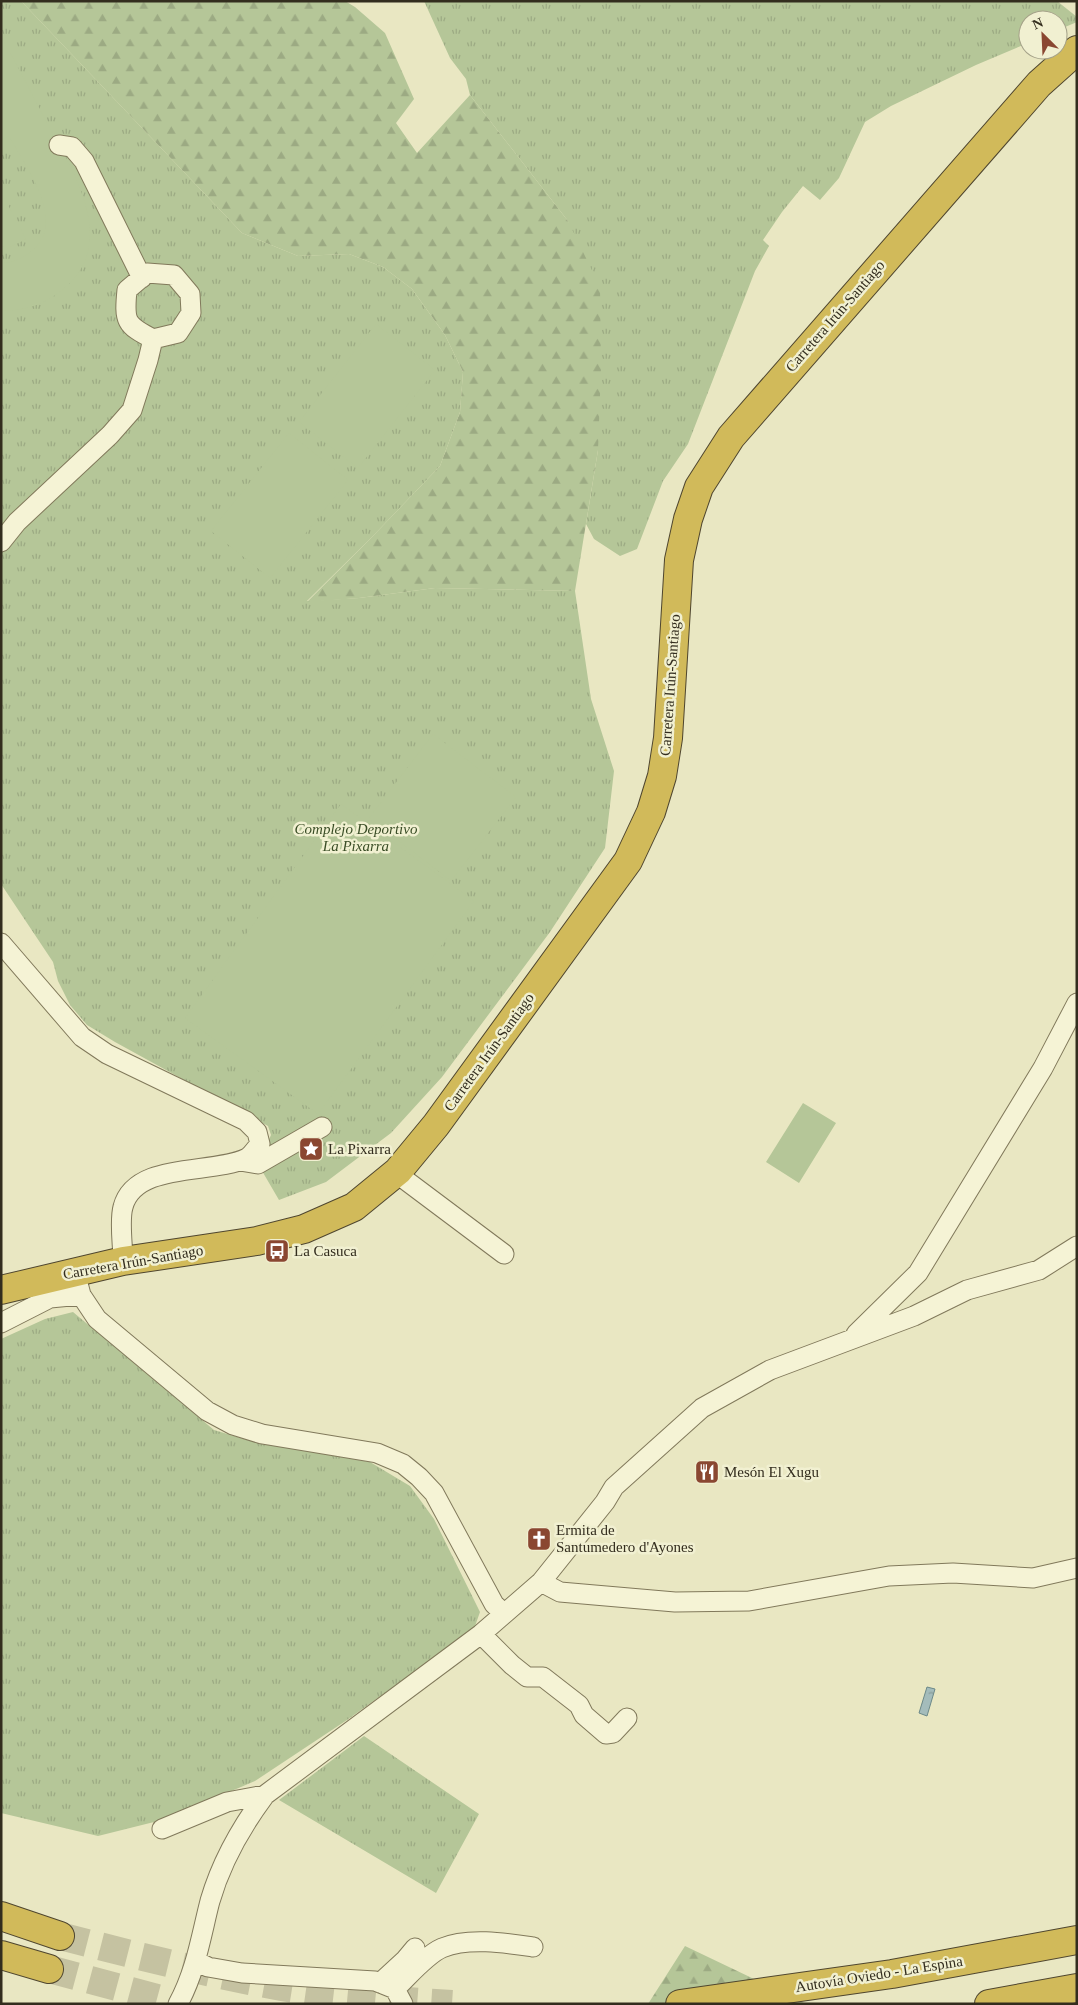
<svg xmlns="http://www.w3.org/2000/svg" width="1078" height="2005" font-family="'Times New Roman',serif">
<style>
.grass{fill:url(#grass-tufts)}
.forest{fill:url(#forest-firs)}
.garden{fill:#b5c698}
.water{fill:url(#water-ripples);stroke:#6c8989}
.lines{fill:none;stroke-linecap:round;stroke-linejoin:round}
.highway-tunnel{stroke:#c5c2a1;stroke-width:28;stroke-dasharray:28 14;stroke-linecap:butt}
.minor-casing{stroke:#81795b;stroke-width:21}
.highway-casing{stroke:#4f462f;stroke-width:30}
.minor{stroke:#f5f3d5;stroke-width:19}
.highway{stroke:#d1ba5a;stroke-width:28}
.labels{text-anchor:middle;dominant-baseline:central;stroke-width:5;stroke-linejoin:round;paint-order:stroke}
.street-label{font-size:15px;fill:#332d1e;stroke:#f1f0d1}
.park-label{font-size:15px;font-style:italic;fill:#3a4d26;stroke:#f1f0d1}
.poi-label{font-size:15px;fill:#332d1e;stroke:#f1f0d1;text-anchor:start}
</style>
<defs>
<pattern id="grass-tufts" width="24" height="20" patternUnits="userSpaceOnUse" patternTransform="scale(1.25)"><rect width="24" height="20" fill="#b5c698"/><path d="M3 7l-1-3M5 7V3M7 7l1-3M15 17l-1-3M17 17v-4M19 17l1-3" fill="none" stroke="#9caa83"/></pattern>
<pattern id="forest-firs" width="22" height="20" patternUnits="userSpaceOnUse" patternTransform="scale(1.25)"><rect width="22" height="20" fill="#b5c698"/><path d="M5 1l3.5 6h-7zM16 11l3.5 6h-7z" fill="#9caa83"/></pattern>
<pattern id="water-ripples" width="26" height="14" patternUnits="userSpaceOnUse" patternTransform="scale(1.25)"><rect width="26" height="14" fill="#a4bcbb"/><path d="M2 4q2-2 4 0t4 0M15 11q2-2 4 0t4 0" fill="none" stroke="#869997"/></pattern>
</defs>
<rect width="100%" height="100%" fill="#e9e7c2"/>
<!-- grass -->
<path class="grass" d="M1,1H21L242,233L298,256L349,254L383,267L412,289L445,335L463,372L460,412L440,466L372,537L307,601L359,598L435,588L575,591L591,699L614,771L605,848L550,932L442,1077L391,1133L326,1182L279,1200L258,1164L271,1135L268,1126L115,1042L87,1025L70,1005L58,981L53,962L1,884Z
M424,1H1057L1077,17V22L1058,30V20H1028V43L976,65L891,106L865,122L839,178L820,200L803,186L782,212L763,240L769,246L755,271L688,444L663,481L637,549L620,556L594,539L586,524L598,450L568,221L470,95L466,79L450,58Z
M73,1312L214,1430L251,1441L370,1462L410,1486L434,1519L480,1612L474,1629L347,1720L255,1781L166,1819L98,1836L1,1813V1339L45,1319Z
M364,1736L479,1814L436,1893L279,1800Z"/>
<!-- forest -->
<path class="forest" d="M21,1H345L355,7L385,33L414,99L396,123L417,153L470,95L568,221L600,287L601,368L598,450L575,591L435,588L359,598L307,602L372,537L440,466L460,412L463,372L445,335L412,289L383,267L349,254L298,256L242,233Z
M685,1946L806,2004H648Z"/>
<!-- garden -->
<path class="garden" d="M1,36C17,65 32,94 47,123C72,170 118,239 67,286C48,303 27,311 1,311V263C13,263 24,258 33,250C67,221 25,165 9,136L1,140Z
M1,192L26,239L5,250L1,243Z
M376,324L435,370L358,468L299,422Z
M289,433L348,480L270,578L211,531Z
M433,734L516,797L451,881L369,818Z
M341,804L474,901L318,1114L185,1018Z
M803,1103L836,1123L799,1183L766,1162Z"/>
<!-- water -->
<path class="water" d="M927,1687L935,1689L927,1716L919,1713Z"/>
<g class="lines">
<!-- highway-tunnel -->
<path class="highway-tunnel" d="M60,1936C130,1954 200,1972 271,1985C330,1996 391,2000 452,2004
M49,1969L180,2004"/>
<defs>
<path id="minor" d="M59,145L72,147L84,161L142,278
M147,273L174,275L190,294L191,313L178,333L153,339C125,325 124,321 127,290Z
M1,542L17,522L110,435L132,410L148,360L153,339
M1,943L82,1037L107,1054L246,1121L257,1132L260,1144C256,1148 252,1155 247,1158C212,1175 135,1161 123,1207C119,1221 123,1246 123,1261
M240,1161L258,1164L322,1127
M396,1173L504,1254
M75,1272L81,1295L97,1319L207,1411L233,1425L262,1434L377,1453L403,1464L419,1477L434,1493L494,1604L503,1613
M1,1323L50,1298L81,1295
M856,1334L918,1273L1043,1068L1077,1003
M541,1582L560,1592L675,1602L749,1601L889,1576L953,1573L1033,1578L1077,1568
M481,1634L512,1665L527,1677H543L579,1705L584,1715L606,1734L613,1733L627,1718
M162,1829L227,1802L265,1795
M196,1961L208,1967L242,1973L375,1981L395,1989L403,2004
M380,1983L405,1960L415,1948
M395,1989C408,1977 426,1955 442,1948C468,1937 506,1943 533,1947
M178,2004C196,1971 201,1936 210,1901C221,1863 242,1826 265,1795L481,1634L541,1582L605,1502L614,1487L702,1408L770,1370L914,1316L967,1290L1039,1270L1077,1246"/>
<path id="highway" d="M1,1290L123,1261L257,1241L304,1229L354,1207L398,1171L436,1125L628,861L651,812L662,776L668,738L679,560L688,519L699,487L731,437L1039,84L1077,50
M1,1916L60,1936
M1,1955L49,1969
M680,2004L892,1974L1077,1940
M989,2004L1077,1988"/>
</defs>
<!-- minor casing -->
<use href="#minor" class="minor-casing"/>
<!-- highway casing -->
<use href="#highway" class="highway-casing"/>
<!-- minor -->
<use href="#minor" class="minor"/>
<!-- highway -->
<use href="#highway" class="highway"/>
</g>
<!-- icons -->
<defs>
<symbol id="sight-square" viewBox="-11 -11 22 22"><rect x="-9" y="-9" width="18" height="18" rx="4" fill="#8a4731" stroke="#f1f0d1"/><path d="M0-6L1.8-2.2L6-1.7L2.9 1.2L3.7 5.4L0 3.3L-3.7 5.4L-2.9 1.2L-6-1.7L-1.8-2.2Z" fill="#fff"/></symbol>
<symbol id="bus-square" viewBox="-11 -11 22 22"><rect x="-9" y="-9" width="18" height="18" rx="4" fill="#8a4731" stroke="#f1f0d1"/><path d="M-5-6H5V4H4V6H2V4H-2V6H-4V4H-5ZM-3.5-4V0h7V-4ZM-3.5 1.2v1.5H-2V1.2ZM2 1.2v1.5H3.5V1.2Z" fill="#fff"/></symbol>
<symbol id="restaurant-square" viewBox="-11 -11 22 22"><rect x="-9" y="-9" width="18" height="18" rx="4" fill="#8a4731" stroke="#f1f0d1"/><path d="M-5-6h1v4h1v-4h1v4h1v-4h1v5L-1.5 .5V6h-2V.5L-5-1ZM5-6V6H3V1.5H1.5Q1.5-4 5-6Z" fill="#fff"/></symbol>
<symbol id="church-square" viewBox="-11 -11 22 22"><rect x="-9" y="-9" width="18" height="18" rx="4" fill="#8a4731" stroke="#f1f0d1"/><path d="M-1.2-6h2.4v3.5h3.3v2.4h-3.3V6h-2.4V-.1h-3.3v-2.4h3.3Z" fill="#fff"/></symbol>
</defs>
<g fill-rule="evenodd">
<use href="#sight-square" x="297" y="1135" width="28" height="28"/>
<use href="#bus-square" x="263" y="1237" width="28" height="28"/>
<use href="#restaurant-square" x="693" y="1458" width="28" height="28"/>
<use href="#church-square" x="525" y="1525" width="28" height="28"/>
</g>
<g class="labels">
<!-- street labels -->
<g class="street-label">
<text transform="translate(835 316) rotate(-49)">Carretera Irún-Santiago</text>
<text transform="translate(670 685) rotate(-86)">Carretera Irún-Santiago</text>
<text transform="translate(489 1052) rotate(-54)">Carretera Irún-Santiago</text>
<text transform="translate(133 1262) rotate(-10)">Carretera Irún-Santiago</text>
<text transform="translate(879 1974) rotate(-9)">Autovía Oviedo - La Espina</text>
</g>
<!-- park labels -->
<g class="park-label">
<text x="356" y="829">Complejo Deportivo<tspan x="356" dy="17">La Pixarra</tspan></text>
</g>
<!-- poi labels -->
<g class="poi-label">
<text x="328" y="1149">La Pixarra</text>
<text x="294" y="1251">La Casuca</text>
<text x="724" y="1472">Mesón El Xugu</text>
<text x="556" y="1530">Ermita de<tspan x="556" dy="17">Santumedero d'Ayones</tspan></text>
</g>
</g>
<!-- border -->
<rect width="1078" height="2005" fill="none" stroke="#332d1e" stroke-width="5"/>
<!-- north arrow -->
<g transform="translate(1043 35) rotate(336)"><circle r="24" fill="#f1f0d1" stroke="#a5a289"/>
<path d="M0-4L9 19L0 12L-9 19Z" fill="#8a4731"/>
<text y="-8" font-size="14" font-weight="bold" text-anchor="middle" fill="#332d1e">N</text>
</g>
</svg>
